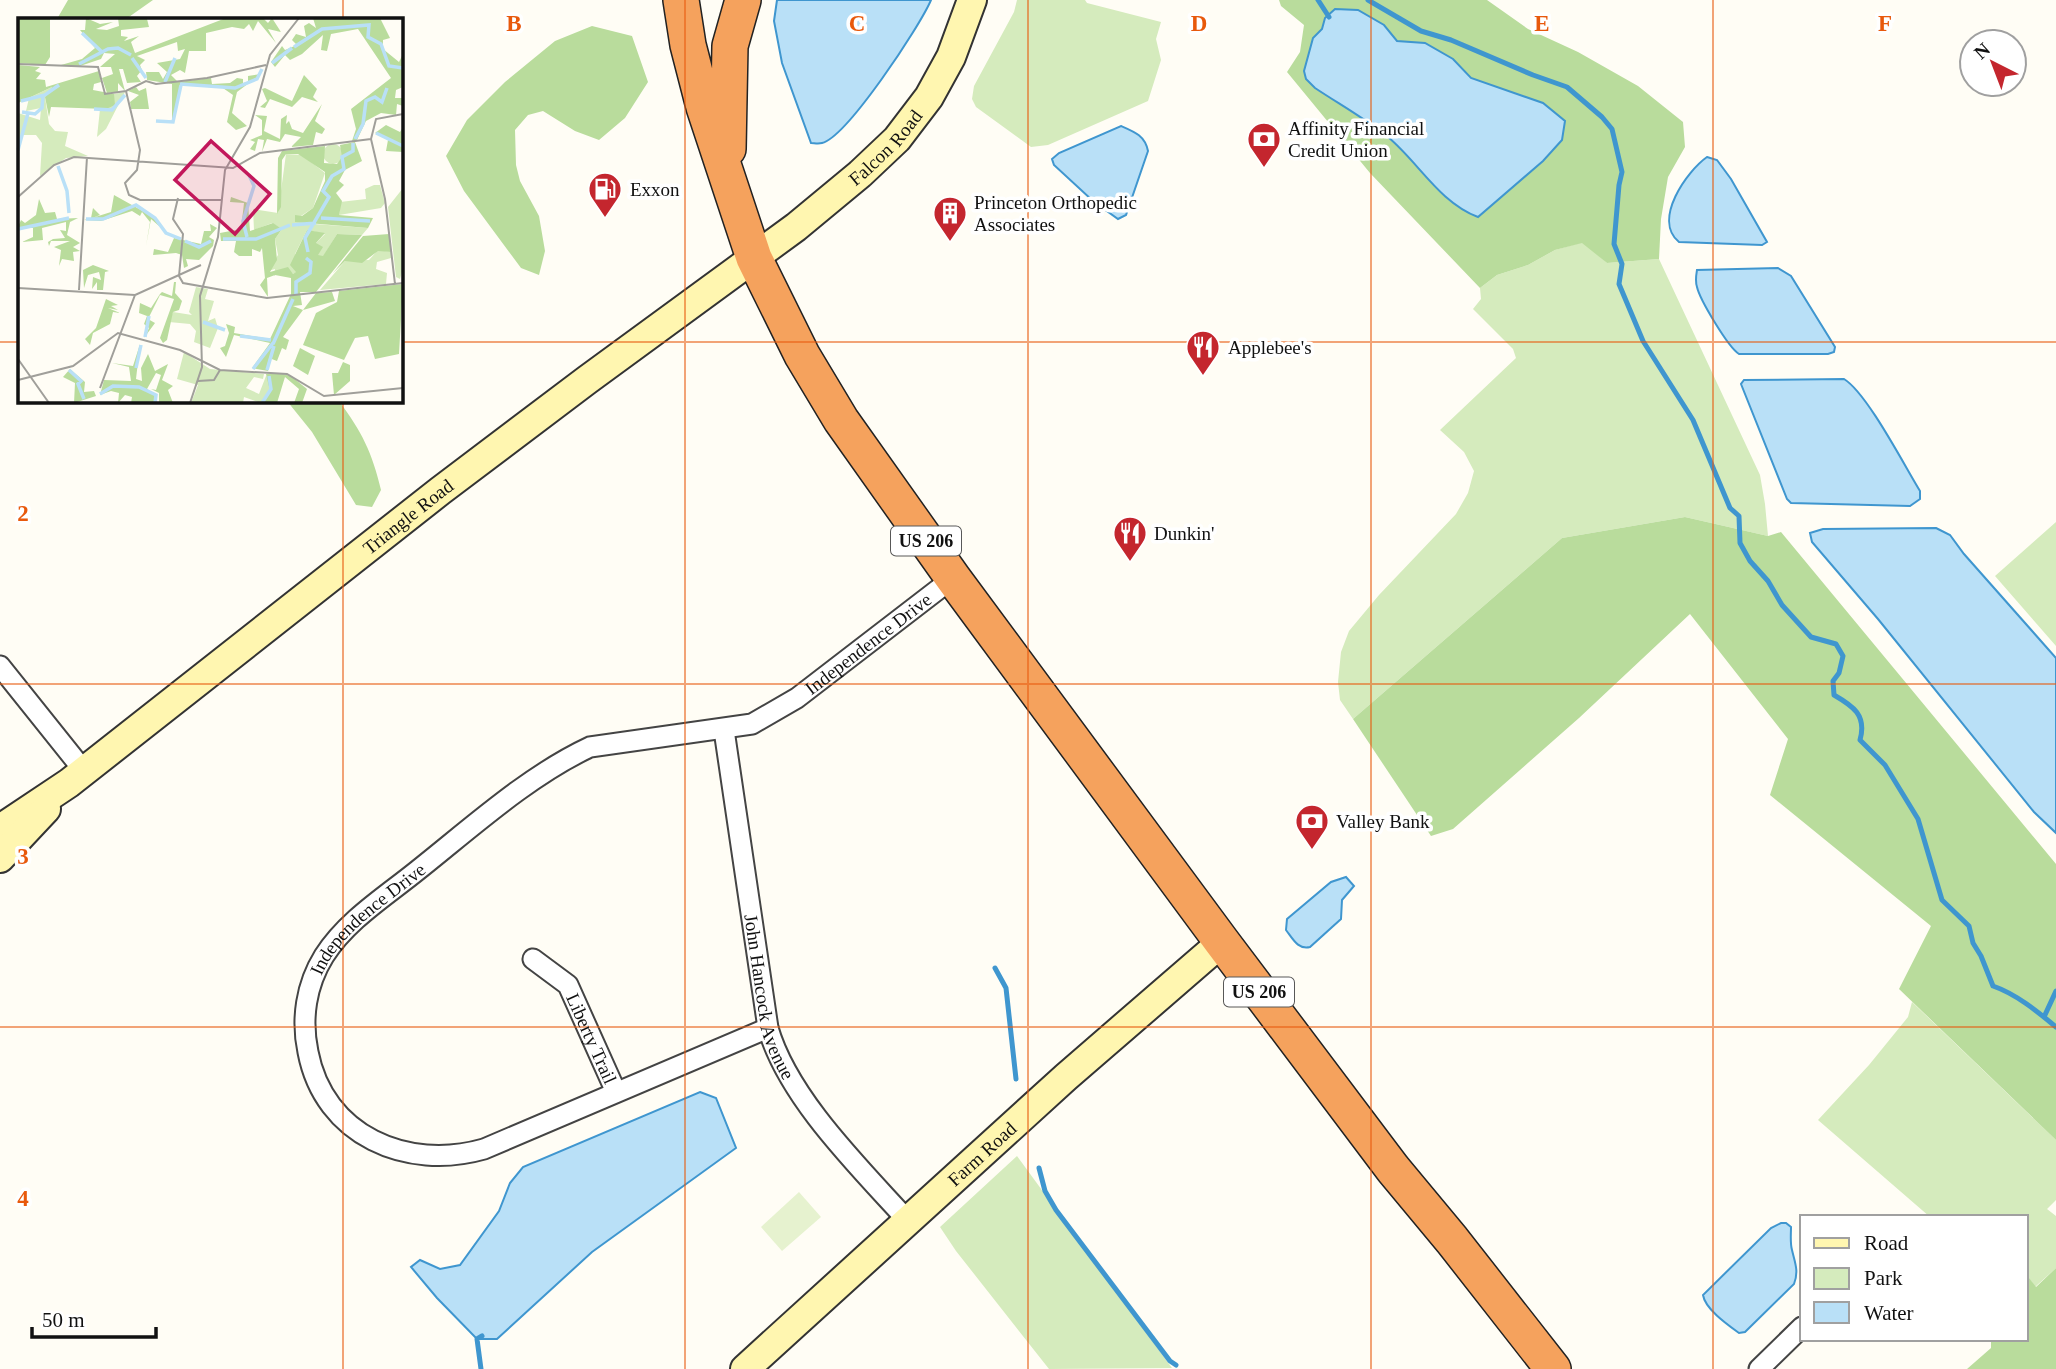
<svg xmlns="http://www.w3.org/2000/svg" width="2056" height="1369" font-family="'Times New Roman',serif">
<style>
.green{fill:#d5ebbd}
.forest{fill:#b9dc9c}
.pitch{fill:#e6f2cf}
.water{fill:#b9e0f7;stroke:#3f96cf;stroke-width:2}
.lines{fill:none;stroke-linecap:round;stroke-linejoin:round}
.stream{stroke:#3f96cf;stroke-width:5}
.street-casing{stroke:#444;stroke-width:23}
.secondary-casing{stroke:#333;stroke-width:32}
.highway-casing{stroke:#222;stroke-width:38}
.street{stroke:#fff;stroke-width:19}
.secondary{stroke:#fff6b0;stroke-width:28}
.highway{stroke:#f5a25d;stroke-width:35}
.grid{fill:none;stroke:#e8590c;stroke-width:2;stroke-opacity:0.55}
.labels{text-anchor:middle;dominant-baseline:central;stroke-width:7;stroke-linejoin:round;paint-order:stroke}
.shield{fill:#fff;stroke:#585858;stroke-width:2}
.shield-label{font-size:18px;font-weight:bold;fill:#111}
.poi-label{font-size:19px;fill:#111;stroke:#fff;text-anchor:start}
.street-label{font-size:19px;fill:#111;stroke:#fff}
.inset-river{fill:none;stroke:#b9e0f7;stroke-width:3.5}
.inset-road{fill:none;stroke:#a09f9a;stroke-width:2}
.view{fill:#c2185b;fill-opacity:0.15;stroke:#c2185b;stroke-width:3.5}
.inset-edge{fill:none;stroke:#111;stroke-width:3.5}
.grid-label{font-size:23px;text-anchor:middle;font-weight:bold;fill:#e8590c;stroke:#fff;stroke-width:7;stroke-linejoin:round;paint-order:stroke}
</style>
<rect width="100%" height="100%" fill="#fffdf5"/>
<!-- green -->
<path class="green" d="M1017,0H1085L1087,3L1161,22L1156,39L1161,60L1148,101L1048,145L1031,147L976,107L972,99L974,86L1014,12Z
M1583,242L1607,263L1659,259L1760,475L1765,504L1768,536L1685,517L1562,538L1353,719L1340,700L1338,682L1341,652L1349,631L1379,595L1456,514L1468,493L1474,471L1464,452L1440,430L1516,358L1513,349L1473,309L1481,299L1480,288L1497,275L1528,265L1555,250Z
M2056,522V646L1995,576Z
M1912,1002L2056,1140V1200L2047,1209L2056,1216V1268L2035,1287L2026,1274V1217H1930L1818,1120L1869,1065L1908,1017Z
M1017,1156L1172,1368L1049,1369L956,1251L940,1227Z"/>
<!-- forest -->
<path class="forest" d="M68,0H153L126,19H57Z
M1279,0H1487L1528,29L1578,52L1638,86L1683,122L1685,147L1668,177L1661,219L1659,259L1607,263L1582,243L1555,250L1528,265L1497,275L1480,288L1370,173L1287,72L1300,52L1304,25L1281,6Z
M592,26L632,36L648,82L625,118L599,140L575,131L543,111L528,115L515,130L516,165L520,181L539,216L545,251L539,275L521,268L464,191L446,156L467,120L505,82L555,41Z
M287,401H339C362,432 372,452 381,490L372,507L356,505L312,432Z
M1685,517L1768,536L1781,532L2056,864V1140L1899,989L1931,926L1770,795L1788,739L1690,614L1579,718L1453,829L1431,836L1353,719L1562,538Z
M2056,1268V1369H1967L1991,1348V1339H2026V1274L2036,1287Z"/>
<!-- pitch -->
<path class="pitch" d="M799,1192L821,1217L782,1251L761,1227Z"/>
<!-- water -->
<path class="water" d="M777,0H931C920,26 847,137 822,143C818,144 814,143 811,143L782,63L774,21Z
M1335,9L1358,10L1384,25L1397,41L1425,43L1453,59L1471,78L1543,103L1565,121L1562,140L1543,161L1478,217C1439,202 1419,163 1388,137C1366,119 1339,104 1315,88L1306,79L1304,71L1313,38L1322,29L1325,18Z
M1121,126C1135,132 1145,136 1148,151L1126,215L1118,219L1093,201L1054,165L1052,159L1059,153Z
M1707,157L1717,160L1731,179L1767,242L1762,245L1679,242C1652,220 1687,171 1707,157Z
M1778,268L1791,276L1835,347L1834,352L1828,354H1739C1728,347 1700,300 1697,287C1695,281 1696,276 1697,270Z
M1844,379C1867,393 1904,465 1920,491V499L1910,506L1791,503L1787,499L1741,384L1744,380Z
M1936,528L1950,535L1964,554L2056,658V833L2034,812L1878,619L1812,542L1810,533L1823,529Z
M1346,877L1354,886L1342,900L1341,919L1310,947C1298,950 1293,939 1286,930L1287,919L1331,882Z
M700,1092L716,1098L736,1148L592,1252L497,1339H477L437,1298L411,1267L420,1260L440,1269L460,1265L499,1211L510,1183L523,1167Z
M1781,1223H1786L1791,1227C1791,1234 1790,1243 1792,1250C1795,1263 1799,1271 1794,1284L1745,1332L1739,1333C1728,1325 1705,1309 1703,1295L1771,1228Z"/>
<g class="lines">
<!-- stream -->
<path class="stream" d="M1318,0L1329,17
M1368,0L1421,31L1451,40L1533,75L1567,87L1602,117L1612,129L1622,172L1619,185L1614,244L1622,264L1619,284L1643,341L1693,420L1730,508L1739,516L1740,543L1750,561L1768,581L1782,605L1811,637L1836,644L1843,656L1839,673L1833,681L1834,695C1853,706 1867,715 1860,740L1885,765L1918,819L1942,900L1969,926L1973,943L1981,956L1993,986C2016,994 2037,1011 2056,1027
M995,968L1006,988L1016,1079
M2044,1017L2056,991
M1039,1168L1045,1191L1056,1210L1170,1361L1176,1365
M481,1369L477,1339L482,1336"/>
<defs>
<g id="street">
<path d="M0,666L84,771"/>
<path id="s1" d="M724,730L768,1028C788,1098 860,1168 908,1221"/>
<path id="s2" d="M533,959L568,985L616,1092"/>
<path id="s3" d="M768,1028L484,1149C407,1171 324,1136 308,1052C301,1019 306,985 324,956C347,920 386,896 418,870C471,828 528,776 590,747L752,724L797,698L953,578"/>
<path d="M1759,1369L1802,1327"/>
</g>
<g id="secondary">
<path id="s4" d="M0,829L69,783L440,491L587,380L796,227L860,174L897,139L929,97L951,57L972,0"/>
<path d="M0,858L46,809"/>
<path id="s5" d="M745,1369L1066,1077L1222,942"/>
</g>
<path id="highway" d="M681,0L688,45L704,107L754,258L802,355L841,420L953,578L1222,942L1393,1169L1452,1240L1553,1369
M728,149L730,46L743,0"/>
</defs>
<!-- street casing -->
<use href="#street" class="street-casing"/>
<!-- secondary casing -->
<use href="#secondary" class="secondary-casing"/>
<!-- highway casing -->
<use href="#highway" class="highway-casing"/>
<!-- street -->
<use href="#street" class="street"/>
<!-- secondary -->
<use href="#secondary" class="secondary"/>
<!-- highway -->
<use href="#highway" class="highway"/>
</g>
<!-- grid -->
<path class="grid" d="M343,0V19M685,0V1369M1028,0V1369M1371,0V1369M1713,0V1369M0,342H19M401,342H2056M343,401V1369M0,684H2056M0,1027H2056"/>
<!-- icons -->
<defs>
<symbol id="bank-pin" viewBox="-11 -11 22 30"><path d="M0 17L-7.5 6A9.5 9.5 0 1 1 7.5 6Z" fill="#c4262e" stroke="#fff"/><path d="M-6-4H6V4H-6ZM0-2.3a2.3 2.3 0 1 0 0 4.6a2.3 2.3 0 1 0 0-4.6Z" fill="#fff"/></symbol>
<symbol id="fuel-pin" viewBox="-11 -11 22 30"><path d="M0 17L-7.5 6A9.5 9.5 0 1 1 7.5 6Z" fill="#c4262e" stroke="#fff"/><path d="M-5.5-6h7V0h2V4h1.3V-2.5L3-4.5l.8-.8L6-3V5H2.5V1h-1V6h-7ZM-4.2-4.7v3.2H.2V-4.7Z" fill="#fff"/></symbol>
<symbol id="building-pin" viewBox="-11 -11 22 30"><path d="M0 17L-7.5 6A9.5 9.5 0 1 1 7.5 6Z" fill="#c4262e" stroke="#fff"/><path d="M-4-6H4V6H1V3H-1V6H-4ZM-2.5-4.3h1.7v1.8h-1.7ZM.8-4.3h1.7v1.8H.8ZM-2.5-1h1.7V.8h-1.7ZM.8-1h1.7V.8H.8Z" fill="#fff"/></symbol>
<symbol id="restaurant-pin" viewBox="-11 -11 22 30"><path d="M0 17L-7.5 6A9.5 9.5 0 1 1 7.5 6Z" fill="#c4262e" stroke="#fff"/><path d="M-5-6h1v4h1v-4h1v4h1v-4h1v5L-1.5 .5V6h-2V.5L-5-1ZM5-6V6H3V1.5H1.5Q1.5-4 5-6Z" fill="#fff"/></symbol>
</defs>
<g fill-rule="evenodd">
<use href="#bank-pin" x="1245" y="120" width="38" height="52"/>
<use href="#fuel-pin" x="586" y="170" width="38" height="52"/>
<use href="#building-pin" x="931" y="194" width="38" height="52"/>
<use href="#restaurant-pin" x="1184" y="328" width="38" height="52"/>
<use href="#restaurant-pin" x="1111" y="514" width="38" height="52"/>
<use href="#bank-pin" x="1293" y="802" width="38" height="52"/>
</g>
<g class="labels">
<!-- shield labels -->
<g class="shield">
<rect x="891" y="526.5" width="70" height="29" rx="5"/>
<rect x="1224" y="977.5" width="70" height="29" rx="5"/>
</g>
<g class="shield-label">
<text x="926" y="541">US 206</text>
<text x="1259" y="992">US 206</text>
</g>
<!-- poi labels -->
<g class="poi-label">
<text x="1288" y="128">Affinity Financial<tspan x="1288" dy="22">Credit Union</tspan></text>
<text x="630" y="189">Exxon</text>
<text x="974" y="202">Princeton Orthopedic<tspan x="974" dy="22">Associates</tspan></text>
<text x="1228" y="347">Applebee's</text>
<text x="1154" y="533">Dunkin'</text>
<text x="1336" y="821">Valley Bank</text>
</g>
<!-- street labels -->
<g class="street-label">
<text stroke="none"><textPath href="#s4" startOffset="1118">Falcon Road</textPath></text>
<text stroke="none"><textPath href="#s4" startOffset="514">Triangle Road</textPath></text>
<text stroke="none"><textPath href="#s3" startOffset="1281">Independence Drive</textPath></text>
<text stroke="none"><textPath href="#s3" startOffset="693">Independence Drive</textPath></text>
<text stroke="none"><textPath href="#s1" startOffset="271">John Hancock Avenue</textPath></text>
<text stroke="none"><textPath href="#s2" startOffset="102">Liberty Trail</textPath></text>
<text stroke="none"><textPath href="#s5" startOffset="320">Farm Road</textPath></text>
</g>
</g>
<!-- overview -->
<g transform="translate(18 18)">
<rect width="385" height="385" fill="#fffdf5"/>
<path d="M34,69L27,79L31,106L37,113L50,114L47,128L70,138L48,140L22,158L24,125L18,117H4L0,139V95L22,102L23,90L8,93L11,80ZM107,74L88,111L79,119L82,91H88L96,76ZM305 136a10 10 0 1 1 20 0a10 10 0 1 1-20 0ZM268,136L284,137L307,155L295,190L283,198L296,206L350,210L344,217L319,216L305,239L300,238L298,225L307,216L289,212L277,236L279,254L275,256L267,250L256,258L257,251L250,253L260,237L257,221L264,211L254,205L236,212L235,191L260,195ZM356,167H362L367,185L363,190L321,197L322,184L348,181L347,171ZM385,170V250L382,261L378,259L370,189ZM360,232L373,234V240L359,244L358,251L369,255L368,266L302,272L327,243L351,242ZM178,269L190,271L187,281L196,283L190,303L197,300L200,310L192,330L176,324L178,313L172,306L151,304L155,294L174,297L171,294ZM166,334L192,351L246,356L245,361L236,359L228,370L241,376L248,358L252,360L251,373L243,385L226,379L225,385H173L180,367L159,361Z" fill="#d5ebbd"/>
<path d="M0,0H32V39L27,47L0,45ZM68,0L82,6L95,4L78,11L89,12L101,8L100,0L129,1L131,9L103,12V18L110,19L106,23L121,18L113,24L117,35L208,0H245L250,5L254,0L263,14L250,11L258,25L240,3L235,13L231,6L226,11L214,9L188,15V33H171L167,55L162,52L153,57L160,64L193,60L194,66L212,65L219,60L225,61V65L230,64V58L243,56L219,74L214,95L229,108L218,112L209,104L215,77L202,68H164L154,104V66L129,62L128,54H141L145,61L149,54L139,45L162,41L167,31L160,33L159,24L119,38L127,42L122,47L127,60L123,53L119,58L123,64L109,65L105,51H101L107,73L100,65V74L89,75L84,60L95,56L93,49H82L97,36L86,35L83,41L62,48L43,47L64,41L77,30L62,12H67ZM295,0H362L372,20L365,22V31L381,44L385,36V69L378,72L377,80H385V88L379,86L378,97L363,95L348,103L339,122L334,123L338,111L333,91L373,60L340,11L313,16L309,33L303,32L305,17L284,36L272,42L267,37L257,49L253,44L264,28L267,32L279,27L274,22L278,16L288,19L286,8L291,5L298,10ZM0,47L22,49L17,53L23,55L18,61L27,62L28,69L81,53L83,64L76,66L75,72L96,76L97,87L88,91L33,89L31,99L27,79L34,69L0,85ZM286,57L299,71L295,79L300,84L284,79L274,89L252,81L247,90L242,89L249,83L244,71L247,70L274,83ZM118,69L121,73L128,70L131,91H113L112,84L121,77L110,73ZM304,86L297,103L307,111L304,116L298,114L295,127L273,129L283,119L267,116L262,124L249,121L244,134L246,122L240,121L237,133L232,131L237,124L232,122L244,117V102L237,97L249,98L246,113L262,121L263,101L269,97L268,106L271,103L274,111L285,115ZM368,107L382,114L385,109V134L368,133L370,122L357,115ZM337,124L344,143L327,152L321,163L326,167L318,175L324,183L321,197L355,200L350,210L277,204V197L284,198L295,190L307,163V154L280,136H268L264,142L263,189L259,196L260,140L264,133L307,128L306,145L319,146L324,139L322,127ZM96,177L139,201L141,208L133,201L128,228L132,204L124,194L122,198L114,193L83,203L66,202L73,200L75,190L82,197L74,200L93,194ZM213,179L230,185L232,213L255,205L264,211L257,221L259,242L252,254L270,249L275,256L278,254L272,247L289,212L307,215L298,225L305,229L300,237L305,238L319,216L344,217L298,274H282L284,287L275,288L285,292L298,275L314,274L317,283L285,292L265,319L271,322L268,332L264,330L259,343L251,340L250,353L234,350L252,325L216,317L208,339L202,330L207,328L211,315L208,306L217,309L216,315L252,321L273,276V260L257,257L249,260L250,279L242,267L247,260L244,230L242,234L234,231V238H221L216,234L218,223H203L202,215L223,211L226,185L212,184ZM21,181L27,195L37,194L39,201L60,200L52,204L49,217L62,225L55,229L62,233L55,234L56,243L44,241L41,248L43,232L36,229L52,223H33L31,228L30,224L35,221L47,220L42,212L48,213V204L24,210L25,222L4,224L15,219V210L0,209L3,202L7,205L18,197ZM192,206L199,210L191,219L196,222L195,228L181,242L168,241L170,248L166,250L164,237L158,235L135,237L136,231L150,234L156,220L183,226L186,213H193ZM371,216L373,234L360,233L344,245L327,243L315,255L345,218ZM75,247L91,253L87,254L85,272H79V264L74,271L75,259L83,262L81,254L70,257L66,270L65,252ZM156,264H158L157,275L164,283L161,292L155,294L149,322L145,325L142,320L156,281L142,277L130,301L137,305L126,320L131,310L126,306L129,298L121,295L122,285L133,290L142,276L144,274L154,278ZM385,266L381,336L357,341L350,318L337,320L326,342L285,327L298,295L319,284L321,273ZM88,281L100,287L93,288L100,292L90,290L102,295L95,294L92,306L75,315L72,327L67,321L78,310ZM122,326L118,361L124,363L123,350L130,336L137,353L150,346L144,362L155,368L150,372L155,385H141V375L133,371L138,372L143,357L138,355L129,371L139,378L137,385H113L114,379L107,377L100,385L101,375L93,373L82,377L86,362L113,363L111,349L94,345L115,348ZM282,330L297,338L290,357L275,348ZM325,344L332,347V363L316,377L314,355H320ZM52,351L67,364L66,374L76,373L78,378L56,385L57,365L45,359ZM261,355L273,358L289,371L284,385H276L281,371L267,359L259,385H243L252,373L248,356Z" fill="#b9dc9c"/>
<path class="inset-river" d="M64,15L84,34M276,29L304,11L351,7L350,19L363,26L371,48L385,50M114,40L128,60M254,45L274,30M61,46L90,31L100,30L113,37M147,64L157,40M162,66L217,70L239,61L244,51M3,83L27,77L41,67M76,91L94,92L107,77M4,94L17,96L24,90L25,78M138,103L155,104L163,67M358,115L385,128M337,121L345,106L348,83L357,79L364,84L369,70M0,132L10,95M40,148L49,173L51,195M303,200L352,203M68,201H85L118,187L137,200L148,215L163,221M274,207L298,205M0,211L51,200M229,219L225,203L236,168L231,157M205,221H238L272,207M167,223L181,229L193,223M290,234L287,220L311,179L305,173L314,158L326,151L324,139L335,133V125M278,276V264L292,255L293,244L288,240M185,304L207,312M222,318L253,322M127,319L131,298M255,326L275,281M118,350L123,327M235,351L255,325M51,352L63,363L60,366L66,381M249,352L256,328M82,376L95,368L121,369L138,377L137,385M244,385L253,371L251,358"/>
<path class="inset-road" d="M0,46L80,49L87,76L108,73L128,63L138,66L189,60L248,47M108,73L122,132L119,152L107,165L111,177L122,182H204M0,179L36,147L56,139L215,150L242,135L353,121M160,180L155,201L165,216L161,258L165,265L249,280L385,265M377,266L367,181L353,121L358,101L385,96M0,270L117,277M61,272L69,139M0,341L31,385M0,362L55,348L100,315L162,332L202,352L269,356L306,378L385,370M180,363L196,362L202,352M82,370L117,277L183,247M172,385L184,349L182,278L200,219L207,152L232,109L252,37L281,0"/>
<path class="view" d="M193,123L252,176L217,216L157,162Z"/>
<rect width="385" height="385" class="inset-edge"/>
</g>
<g class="grid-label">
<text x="514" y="31">B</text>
<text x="857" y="31">C</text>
<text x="1199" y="31">D</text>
<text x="1542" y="31">E</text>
<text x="1885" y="31">F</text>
<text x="23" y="521">2</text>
<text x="23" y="864">3</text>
<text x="23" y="1206">4</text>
</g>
<!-- legend -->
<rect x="1800" y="1215" width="228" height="126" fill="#ffffff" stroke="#a0a0a0" stroke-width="2"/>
<rect x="1814" y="1238" width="35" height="10" fill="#fff6b0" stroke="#a0a0a0" stroke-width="2"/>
<text x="1864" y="1250" font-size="21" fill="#111111">Road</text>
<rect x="1814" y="1268" width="35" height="21" fill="#d5ebbd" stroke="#a0a0a0" stroke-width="2"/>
<text x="1864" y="1285" font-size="21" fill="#111111">Park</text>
<rect x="1814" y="1302" width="35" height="21" fill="#b9e0f7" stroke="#a0a0a0" stroke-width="2"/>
<text x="1864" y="1320" font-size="21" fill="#111111">Water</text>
<!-- north arrow -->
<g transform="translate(1993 63) rotate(318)"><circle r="33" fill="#ffffff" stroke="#a0a0a0" stroke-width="2"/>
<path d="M0-5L12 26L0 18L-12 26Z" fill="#c4262e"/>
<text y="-10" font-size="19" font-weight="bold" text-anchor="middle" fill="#111111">N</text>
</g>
<!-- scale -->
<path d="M32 1327v10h124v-10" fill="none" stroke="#111111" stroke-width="3.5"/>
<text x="42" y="1327" font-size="21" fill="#111111" stroke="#ffffff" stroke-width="5" paint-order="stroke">50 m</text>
</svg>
